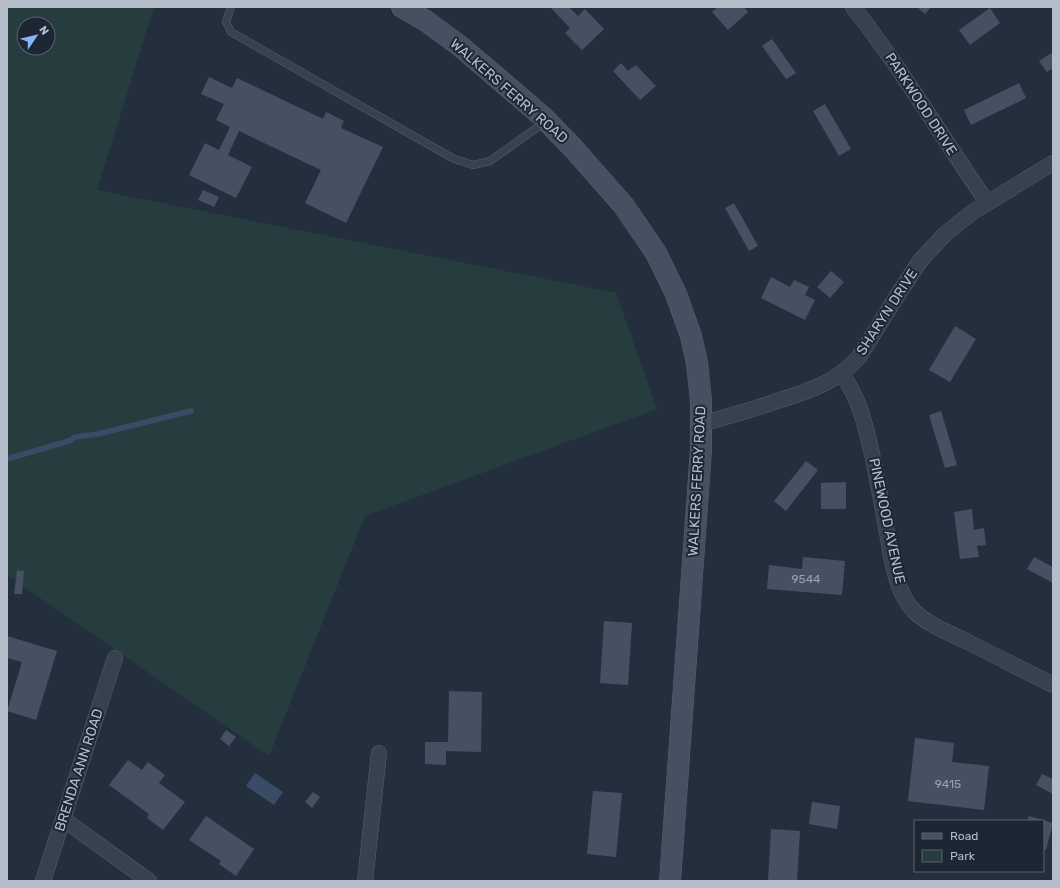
<svg xmlns="http://www.w3.org/2000/svg" width="1060" height="888" font-family="Rubik,sans-serif">
<style>
.green{fill:#263c3f;fill-rule:evenodd}
.water{fill:#394c67}
.lines{fill:none;stroke-linecap:round;stroke-linejoin:round}
.stream{stroke:#394c67;stroke-width:5.5}
.building{fill:#455162}
.lane-casing{stroke:#565f6c;stroke-width:8}
.street-casing{stroke:#565f6c;stroke-width:16}
.secondary-casing{stroke:#565f6c;stroke-width:22}
.lane{stroke:#38414e;stroke-width:7}
.street{stroke:#38414e;stroke-width:15}
.secondary{stroke:#465061;stroke-width:21}
.labels{text-anchor:middle;dominant-baseline:central;stroke-width:4;stroke-linejoin:round;paint-order:stroke}
.number-label{font-size:12px;fill:#98a1af}
.street-label{font-size:14px;fill:#b4bcc9;stroke:#1d2633}
</style>
<rect width="100%" height="100%" fill="#242f3e"/>
<!-- green -->
<path class="green" d="M7,7H154L97,190L616,293L657,409L365,516L269,756L7,575ZM24,24H48V48H24Z"/>
<!-- water -->
<path class="water" d="M255,773L283,792L274,805L246,786Z"/>
<g class="lines">
<!-- stream -->
<path class="stream" d="M7,459L69,441L75,437L98,434L191,411"/>
</g>
<!-- building -->
<path class="building" d="M550,7H569L578,16L585,9L604,29L582,50L565,33L570,28Z
M718,7H744L748,12L728,30L712,12Z
M917,7H931L925,14Z
M990,8L1000,23L970,45L959,30Z
M772,39L796,73L786,79L762,46Z
M1053,52V68L1047,72L1039,61Z
M621,63L628,71L636,65L656,86L640,100L613,71Z
M209,77L232,88L237,78L323,119L326,112L344,121L341,128L383,147L346,223L305,203L321,170L239,131L228,155L252,167L236,198L189,175L205,143L219,150L230,127L216,120L224,104L201,94Z
M1019,83L1026,98L971,125L964,110Z
M825,104L851,149L839,156L813,111Z
M203,190L219,197L214,207L198,200Z
M734,203L758,246L749,251L725,208Z
M831,271L844,282L830,298L817,287Z
M771,277L790,287L794,280L809,287L805,295L815,300L805,320L761,298Z
M955,326L976,339L950,382L929,370Z
M941,411L957,465L945,468L929,415Z
M806,461L818,470L786,511L774,501Z
M846,482V509H821V483Z
M972,509L974,530L984,528L986,545L977,546L979,557L960,559L954,512Z
M803,557L845,561L842,595L767,589L769,565L802,569Z
M1034,557L1053,567V583L1027,569Z
M17,570L24,571L22,594H14Z
M604,621L632,623L628,685L600,683Z
M7,636L57,651L36,720L7,711L22,662L7,658Z
M449,691L482,692L481,752L446,751V765L425,764V742H448Z
M226,730L236,737L229,746L220,739Z
M915,738L954,743L952,762L989,766L984,810L908,801Z
M128,760L142,770L148,762L165,775L159,783L185,802L163,830L147,818L149,814L109,785Z
M1042,774L1053,779V794L1036,785Z
M593,791L622,793L616,857L587,854Z
M313,792L320,797L312,808L305,802Z
M812,802L840,806L837,829L809,824Z
M206,816L254,849L236,876L219,864L221,861L189,840Z
M1029,816L1053,823L1046,850L1043,849V821H1027Z
M771,829L800,831L797,881H768Z"/>
<g class="lines">
<defs>
<path id="lane" d="M231,7L226,22L231,32L454,159L473,165L490,161L545,122"/>
<path id="street" d="M853,7C902,69 942,137 987,202
M841,373C860,399 865,424 872,454C878,482 883,510 888,538C892,562 896,592 914,611C928,625 949,633 966,641C995,656 1024,670 1053,685
M701,424C726,417 752,410 777,401C809,391 836,383 859,357L897,296L920,261L945,234L974,211L1053,163
M63,819L149,881
M43,881L115,658
M365,881L379,753"/>
<path id="secondary" d="M402,7L426,21L460,46L543,117L573,148L624,206L656,253L676,294L691,336L697,363L701,401V450L670,881"/>
</defs>
<!-- lane casing -->
<use href="#lane" class="lane-casing"/>
<!-- street casing -->
<use href="#street" class="street-casing"/>
<!-- secondary casing -->
<use href="#secondary" class="secondary-casing"/>
<!-- lane -->
<use href="#lane" class="lane"/>
<!-- street -->
<use href="#street" class="street"/>
<!-- secondary -->
<use href="#secondary" class="secondary"/>
</g>
<g class="labels">
<!-- number labels -->
<g class="number-label">
<text x="806" y="579">9544</text>
<text x="948" y="784">9415</text>
</g>
<!-- street labels -->
<g class="street-label">
<text transform="translate(509 91) rotate(41)">WALKERS FERRY ROAD</text>
<text transform="translate(921 104) rotate(57)">PARKWOOD DRIVE</text>
<text transform="translate(887 312) rotate(-57)">SHARYN DRIVE</text>
<text transform="translate(697 481) rotate(-87)">WALKERS FERRY ROAD</text>
<text transform="translate(887 521) rotate(78)">PINEWOOD AVENUE</text>
<text transform="translate(79 770) rotate(-72)">BRENDA ANN ROAD</text>
</g>
</g>
<!-- border -->
<rect width="1060" height="888" fill="none" stroke="#b4bcc9" stroke-width="16"/>
<!-- legend -->
<rect x="914" y="820" width="130" height="52" fill="#1d2633" stroke="#59626f"/>
<rect x="922" y="833" width="20" height="6" fill="#465061" stroke="#59626f"/>
<text x="950" y="840" font-size="12" fill="#b4bcc9">Road</text>
<rect x="922" y="850" width="20" height="12" fill="#263c3f" stroke="#59626f"/>
<text x="950" y="860" font-size="12" fill="#b4bcc9">Park</text>
<!-- north arrow -->
<g transform="translate(36 36) rotate(55)"><circle r="19" fill="#1d2633" stroke="#59626f"/>
<path d="M0-3L7 15L0 10L-7 15Z" fill="#8ab4f8"/>
<text y="-6" font-size="11" font-weight="bold" text-anchor="middle" fill="#b4bcc9">N</text>
</g>
</svg>
